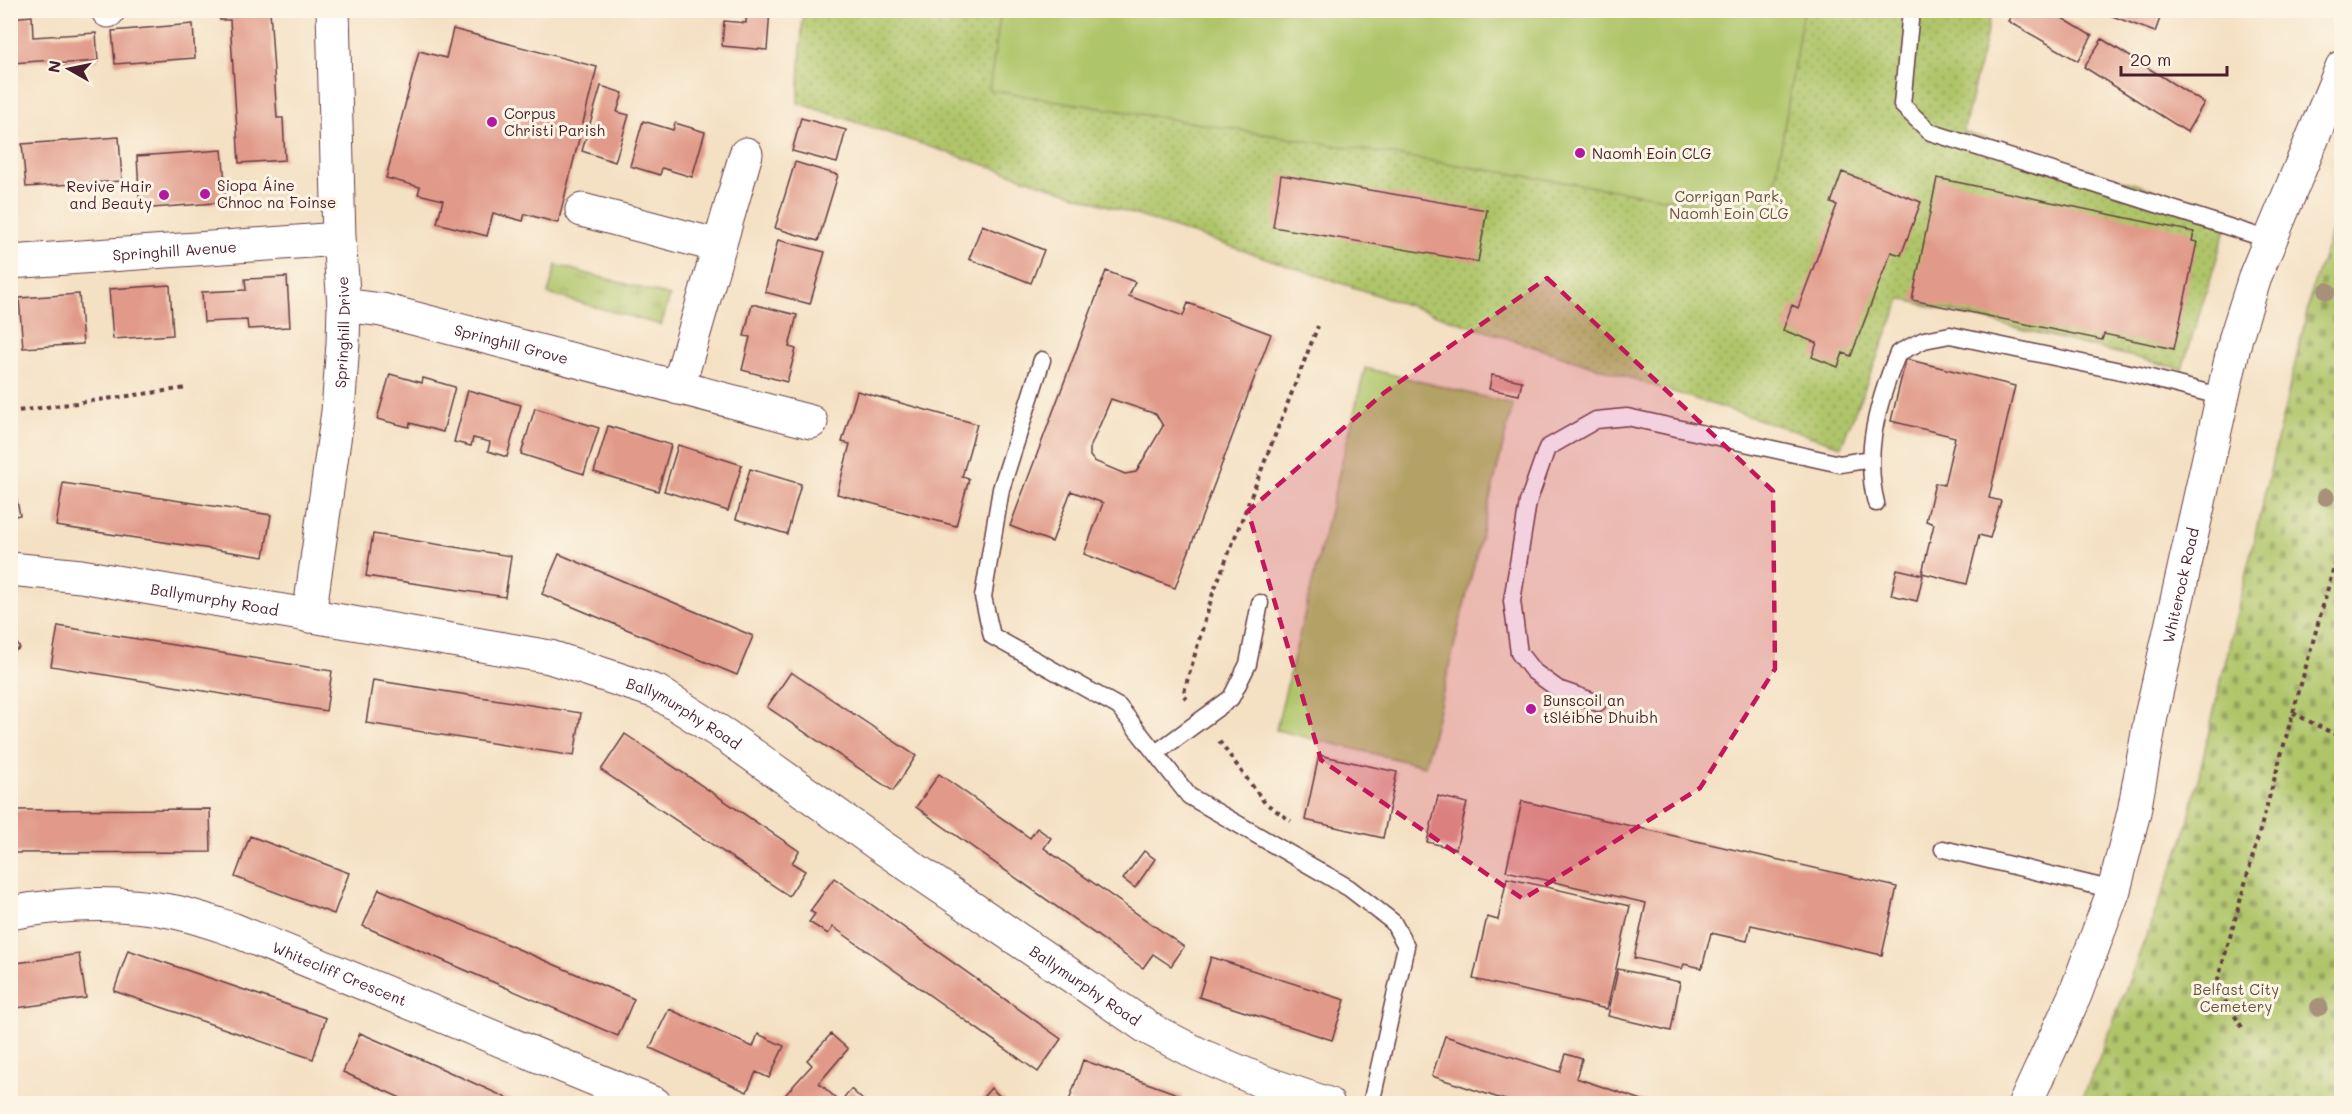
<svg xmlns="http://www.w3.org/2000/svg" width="2352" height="1114" font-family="Mali,sans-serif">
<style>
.grass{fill:url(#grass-tufts);stroke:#7c724a;stroke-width:1.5}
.cemetery{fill:url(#cemetery-stones);stroke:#7c724a;stroke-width:1.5}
.park{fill:url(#park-dots);stroke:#7c724a;stroke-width:1.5}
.pitch{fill:#afc569;stroke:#7c724a;stroke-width:1.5}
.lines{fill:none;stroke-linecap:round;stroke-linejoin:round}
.stream{stroke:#67c1e4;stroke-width:10}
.building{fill:#e19a89;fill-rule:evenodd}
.lane-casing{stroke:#643c42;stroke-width:19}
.street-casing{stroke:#643c42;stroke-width:35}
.secondary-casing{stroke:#643c42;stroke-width:35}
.path{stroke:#643c42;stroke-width:4;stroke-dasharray:4.5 4.5;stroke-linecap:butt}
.lane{stroke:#fff;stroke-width:16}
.street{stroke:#fff;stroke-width:33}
.secondary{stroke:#fff;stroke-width:33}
.tree{fill:#a7917a}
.marked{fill:#c2185b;fill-opacity:0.2;stroke:#c2185b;stroke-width:4.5;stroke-dasharray:12 8;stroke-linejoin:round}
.poi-dot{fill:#b5179e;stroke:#fcf5e5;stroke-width:2}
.labels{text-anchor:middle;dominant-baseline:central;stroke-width:6;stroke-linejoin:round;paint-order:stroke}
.poi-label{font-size:15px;fill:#4a1f2b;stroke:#fcf5e5;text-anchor:start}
.park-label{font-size:15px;fill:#68513e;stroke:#fcf5e5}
.street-label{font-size:15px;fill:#4a1f2b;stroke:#fcf5e5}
</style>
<defs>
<pattern id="grass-tufts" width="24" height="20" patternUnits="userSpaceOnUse" patternTransform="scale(1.5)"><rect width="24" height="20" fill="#afc569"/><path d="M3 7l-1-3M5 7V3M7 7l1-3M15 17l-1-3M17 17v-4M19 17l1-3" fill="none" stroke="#909f57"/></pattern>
<pattern id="cemetery-stones" width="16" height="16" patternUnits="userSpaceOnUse" patternTransform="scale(1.5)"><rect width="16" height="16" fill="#afc569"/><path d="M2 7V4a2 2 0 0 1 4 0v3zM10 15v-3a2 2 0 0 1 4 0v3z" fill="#909f57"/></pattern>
<pattern id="park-dots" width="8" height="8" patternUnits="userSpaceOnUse" patternTransform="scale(1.5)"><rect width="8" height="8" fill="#afc569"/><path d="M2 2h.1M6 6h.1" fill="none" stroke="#909f57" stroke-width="1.8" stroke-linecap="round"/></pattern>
</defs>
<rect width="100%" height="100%" fill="#fcf5e5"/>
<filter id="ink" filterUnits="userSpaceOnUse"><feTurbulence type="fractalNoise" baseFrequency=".0167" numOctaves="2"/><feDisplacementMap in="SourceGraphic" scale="12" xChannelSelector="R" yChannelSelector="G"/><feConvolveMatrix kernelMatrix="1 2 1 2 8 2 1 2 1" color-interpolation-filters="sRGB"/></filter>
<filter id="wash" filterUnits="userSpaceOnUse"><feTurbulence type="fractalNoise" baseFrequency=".008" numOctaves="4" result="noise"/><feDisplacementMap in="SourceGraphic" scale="24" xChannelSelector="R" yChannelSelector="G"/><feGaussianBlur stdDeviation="1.35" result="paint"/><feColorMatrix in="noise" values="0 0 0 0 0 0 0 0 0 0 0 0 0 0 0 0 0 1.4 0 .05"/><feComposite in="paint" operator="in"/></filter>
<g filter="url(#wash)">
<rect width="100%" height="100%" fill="#f4e0c3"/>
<!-- grass -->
<path class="grass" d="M556,265L670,296L661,325L548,294Z"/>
<!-- cemetery -->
<path class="cemetery" d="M2341,207V1103H2080L2095,1069L2185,835L2314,282Z"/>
<!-- park -->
<path class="park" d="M803,11H1992L1963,132L2231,213L2182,369L1901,299L1841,446L1537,348L798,103Z"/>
<!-- pitch -->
<path class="pitch" d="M1001,11V10L1803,11L1770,215L989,90Z
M1365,368L1513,404L1425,766L1276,730Z"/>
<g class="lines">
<!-- stream -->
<path class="stream" d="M2050,1101L2058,1104"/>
</g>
<g id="blocks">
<!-- building -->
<path class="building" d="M219,10H270L277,118H283L285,160L239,163L230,20H220Z
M747,10H770L767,50L722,46L724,21L746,23Z
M2015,10H2049L2092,36L2078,61L2008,21Z
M2096,10H2163L2155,32Z
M32,16L33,37L96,33L98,61L54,64V60L12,63L10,18Z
M193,24L195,58L115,64L112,31Z
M453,29L597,67L558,223L525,214L523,221L493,213L487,236L437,223L443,200L418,194L420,187L386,178L419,51L446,58Z
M2102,39L2204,103L2187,132L2084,67Z
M601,86L623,93L617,112L629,115L615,162L582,151Z
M801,118L846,130L837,163L792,151Z
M643,121L673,130L675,123L705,132L692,177L662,168L660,175L630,166Z
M119,137L122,181L26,187L22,144Z
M222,150L227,202L140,209L137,156Z
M795,162L838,175L818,241L775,228Z
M1842,172L1921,202L1901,255L1891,252L1851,356L1843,353L1838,367L1812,357L1817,343L1783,330L1792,305L1798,308L1837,205L1831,203Z
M1281,175L1487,210L1478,262L1273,227Z
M1937,178L2194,232L2192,241L2197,242L2174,349L2104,334L2102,340L1912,300Z
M982,225L1044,250L1031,283L969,259Z
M778,240L825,252L810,304L765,292Z
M1106,271L1135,282L1129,296L1183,316L1188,303L1271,334L1175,588L1084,554L1103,503L1071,491L1052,542L1010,526ZM1111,399L1156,414L1163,426L1136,472L1125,474L1094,461L1090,456V448Z
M287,277L290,327L248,329L247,320L204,322L202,292L246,290L245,279Z
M170,285L173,335L113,339L109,289Z
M79,294L83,344L23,348L19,298Z
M752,304L797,315L789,347L796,349L787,382L742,370L750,337L744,336Z
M1906,359L2015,386L1989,498L2001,501L1990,538L1979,535L1967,584L1922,573L1934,524L1926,521L1935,483L1944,485L1955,437L1891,421Z
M390,374L422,383L423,378L455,387L443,432L410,423L409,427L377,419Z
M1492,375L1522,381L1519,395L1489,389Z
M468,390L521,405L507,457L488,451L490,442L473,438L471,446L454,442Z
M857,391L977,424L962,477L969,479L956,526L837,494L850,444L842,442Z
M535,408L599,428L584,474L521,454Z
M608,426L671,445L658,491L594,472Z
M678,445L742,465L728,511L664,491Z
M10,469L20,515L10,517Z
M750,469L801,484L787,534L736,519Z
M63,483L271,515L264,557L56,526Z
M373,534L511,556L505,597L366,576Z
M559,554L753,636L737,675L542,594Z
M1897,569L1923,575L1917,601L1891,595Z
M58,626L332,671L326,711L51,666Z
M10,633L20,648L10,654Z
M791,672L916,756L893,791L767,707Z
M373,680L581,713L574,756L366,723Z
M625,734L799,851L792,863L805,871L789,896L601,770Z
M1319,755L1397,772L1383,838L1305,820Z
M939,774L1030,838L1037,828L1051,838L1044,848L1184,947L1171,966L1153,954L1143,968L916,807Z
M1438,796L1467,803L1456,849L1427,842Z
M1522,801L1897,887L1882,955L1751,925L1747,941L1711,933L1702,968L1684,964L1682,969L1634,958L1646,903L1506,871Z
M210,809L211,852L10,853V810Z
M250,836L349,873L334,914L235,877Z
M1144,851L1155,859L1135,888L1123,879Z
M834,878L1061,1039L1038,1072L839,931L833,927L828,934L809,922L815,914L810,911Z
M1507,878L1630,906L1607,1009L1473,979L1487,917L1498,920Z
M379,889L634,999L618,1036L363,926Z
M128,950L326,1018L313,1059L114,991Z
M79,954L86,998L10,1009V964Z
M1211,957L1345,1000L1332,1040L1199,997Z
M1618,969L1680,982L1671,1031L1608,1016Z
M669,1009L753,1047L758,1034L784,1046L769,1078L756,1072L747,1092L650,1048Z
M360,1033L425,1061L520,1104H414L343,1072Z
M831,1034L848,1049L819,1083L840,1102L851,1089L867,1104H777L812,1065L807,1060Z
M1445,1036L1560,1072L1566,1054L1582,1059L1576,1078L1654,1104H1517L1432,1076Z
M1083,1060L1183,1096L1180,1104H1075L1069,1101Z
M991,1088L1008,1104H984L980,1101Z"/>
</g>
</g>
<g filter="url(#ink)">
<use href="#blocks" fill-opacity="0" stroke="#643c42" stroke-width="1.5"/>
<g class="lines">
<defs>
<path id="lane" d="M1911,10L1902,105L1930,132L2270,240
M1042,360L1001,489L983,597L992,636L1119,707L1189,796L1349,888L1393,922L1406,946L1371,1104
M1876,503C1863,451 1878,402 1898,353L1924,340L1950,335L2139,375L2223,397
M1598,703L1558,689L1533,671L1519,653L1512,601L1528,502L1547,448L1596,420L1627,417L1840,464L1871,459
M1156,753L1231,698L1248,664L1260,603
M1943,849L2114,890"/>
<g id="street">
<path d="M108,10V11"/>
<path d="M582,210L719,246"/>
<path id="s1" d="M10,262L339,239"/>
<path id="s2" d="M344,305L382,310L811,422"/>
<path d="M678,388L746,154"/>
<path id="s3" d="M10,569L81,576L550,657L657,692L726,736L885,849L1148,1028L1200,1055L1266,1083L1328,1104"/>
<path id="s4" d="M309,616L338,412L343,343L344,305L339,239L333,10"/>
<path id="s5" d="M10,913C65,903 121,901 175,912C194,916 214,923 232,929L655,1104"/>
</g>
<g id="secondary">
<path id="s6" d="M2025,1104L2075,995L2114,890L2134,812L2151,716L2236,337L2256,274L2342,67"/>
</g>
</defs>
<!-- lane casing -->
<use href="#lane" class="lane-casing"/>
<!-- street casing -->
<use href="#street" class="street-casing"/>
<!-- secondary casing -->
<use href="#secondary" class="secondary-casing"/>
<!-- path -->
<path class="path" d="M10,412L187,388
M1187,699L1183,695L1213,593L1318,326
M2293,713L2342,738
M1219,741L1265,803L1291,821
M2242,1027L2216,987L2342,538"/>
<!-- lane -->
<use href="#lane" class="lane"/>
<!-- street -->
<use href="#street" class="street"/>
<!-- secondary -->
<use href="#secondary" class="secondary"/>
</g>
<!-- trees -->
<g class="tree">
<circle cx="2327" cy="291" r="9"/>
<circle cx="2326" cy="497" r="9"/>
<circle cx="2319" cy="1007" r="9"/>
</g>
</g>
<!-- marked area -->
<path class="marked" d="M1547,278L1773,491L1775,669L1700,788L1523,899L1321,760L1248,511L1385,392Z"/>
<!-- markers -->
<g class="poi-dot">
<circle cx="492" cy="122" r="6"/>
<circle cx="1580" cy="153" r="6"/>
<circle cx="205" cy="194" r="6"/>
<circle cx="164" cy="195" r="6"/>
<circle cx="1531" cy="709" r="6"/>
</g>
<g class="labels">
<!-- poi labels -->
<g class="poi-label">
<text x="504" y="113">Corpus<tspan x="504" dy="17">Christi Parish</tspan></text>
<text x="1592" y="153">Naomh Eoin CLG</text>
<text x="217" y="185">Siopa Áine<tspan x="217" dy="17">Chnoc na Foinse</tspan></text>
<text x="152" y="186" text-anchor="end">Revive Hair<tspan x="152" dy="17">and Beauty</tspan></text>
<text x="1543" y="700">Bunscoil an<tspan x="1543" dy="17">tSléibhe Dhuibh</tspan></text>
</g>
<!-- park labels -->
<g class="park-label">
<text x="1729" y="196">Corrigan Park,<tspan x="1729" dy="17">Naomh Eoin CLG</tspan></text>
<text x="2236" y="989">Belfast City<tspan x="2236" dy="17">Cemetery</tspan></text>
</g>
<!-- street labels -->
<g class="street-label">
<text stroke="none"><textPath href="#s1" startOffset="165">Springhill Avenue</textPath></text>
<text stroke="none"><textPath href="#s4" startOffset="286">Springhill Drive</textPath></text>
<text stroke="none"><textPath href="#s2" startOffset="172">Springhill Grove</textPath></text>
<text stroke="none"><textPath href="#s6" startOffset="544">Whiterock Road</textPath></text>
<text stroke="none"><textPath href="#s3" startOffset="207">Ballymurphy Road</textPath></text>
<text stroke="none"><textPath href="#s3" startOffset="693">Ballymurphy Road</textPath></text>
<text stroke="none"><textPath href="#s5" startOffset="342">Whitecliff Crescent</textPath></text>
<text stroke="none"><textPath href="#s3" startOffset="1179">Ballymurphy Road</textPath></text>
</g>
</g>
<!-- margin -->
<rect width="2352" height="1114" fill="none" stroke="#fcf5e5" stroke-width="36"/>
<!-- north arrow -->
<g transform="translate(69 69) rotate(279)" stroke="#fcf5e5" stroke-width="4.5" paint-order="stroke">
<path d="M0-4.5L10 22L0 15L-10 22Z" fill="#4a1f2b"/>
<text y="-9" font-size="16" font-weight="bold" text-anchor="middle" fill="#4a1f2b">N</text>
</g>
<!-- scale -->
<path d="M2121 66v9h106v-9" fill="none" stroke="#4a1f2b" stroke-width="3"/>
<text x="2130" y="66" font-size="18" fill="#4a1f2b" stroke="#fcf5e5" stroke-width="4.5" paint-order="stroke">20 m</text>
</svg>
